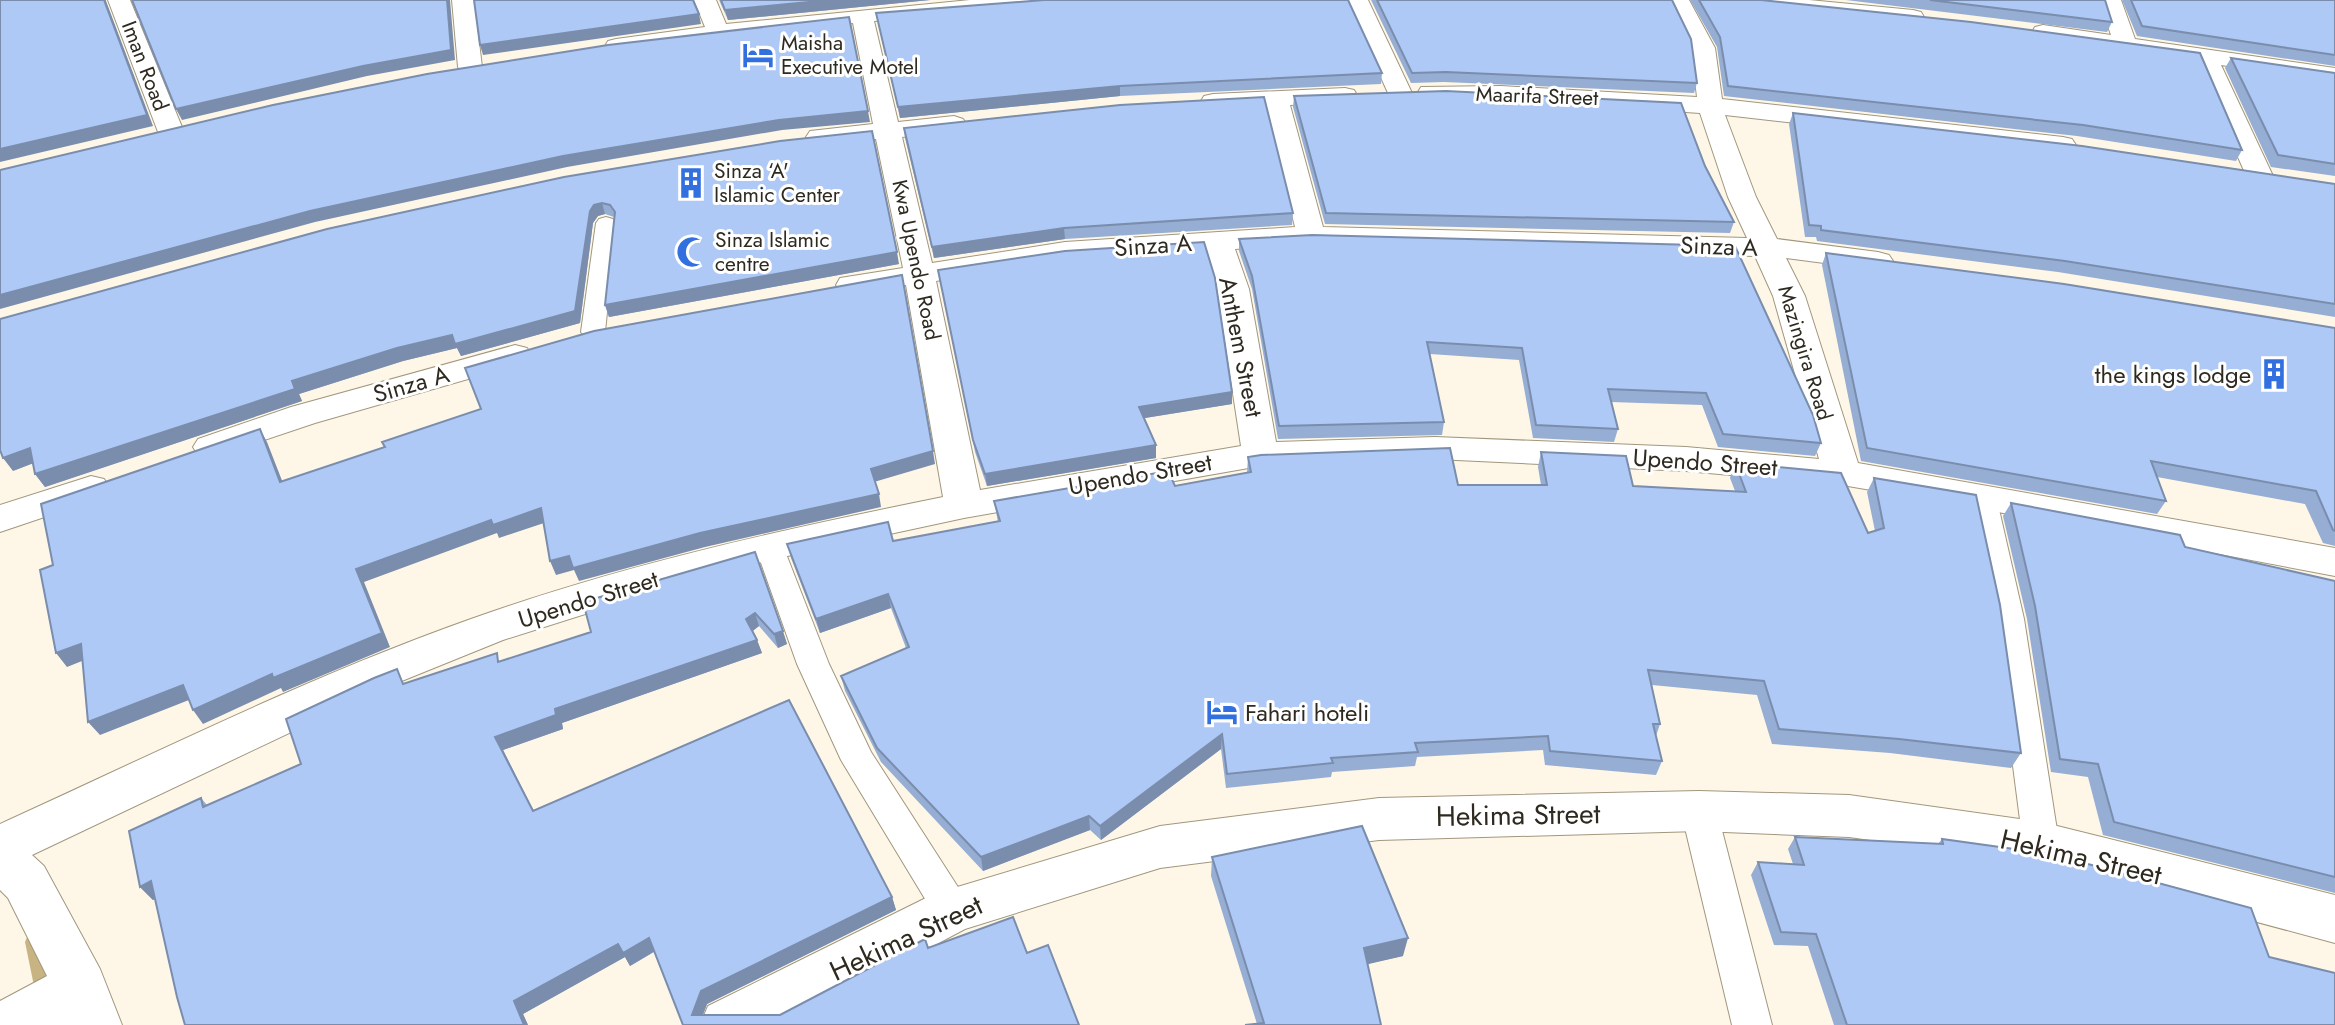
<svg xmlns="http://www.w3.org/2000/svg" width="2335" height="1025" font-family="Jost,sans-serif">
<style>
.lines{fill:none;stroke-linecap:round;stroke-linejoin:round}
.stream{fill:#c8b482;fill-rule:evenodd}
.service-casing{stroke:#a1977e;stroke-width:2}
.minor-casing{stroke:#a1977e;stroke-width:2}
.service{fill:#fff;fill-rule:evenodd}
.minor{fill:#fff;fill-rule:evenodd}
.wall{fill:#96add4}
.shaded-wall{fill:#7a8dac}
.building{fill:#aec9f6;stroke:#7a8dac;stroke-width:2}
.labels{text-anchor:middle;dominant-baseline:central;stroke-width:6;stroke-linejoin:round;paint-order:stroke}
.far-poi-label{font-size:21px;fill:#2e2a20;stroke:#fff;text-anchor:start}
.far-street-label{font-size:21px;fill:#2e2a20;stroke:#fff}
.street-label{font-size:24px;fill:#2e2a20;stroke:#fff}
.poi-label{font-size:24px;fill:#2e2a20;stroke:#fff;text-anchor:end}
.near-street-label{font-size:28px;fill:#2e2a20;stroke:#fff}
</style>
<rect width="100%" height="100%" fill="#fef7e7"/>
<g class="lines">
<!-- stream -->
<path class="stream" d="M36,932L44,935L47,942L64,1025H42L25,942L28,935Z"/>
<defs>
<path id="service" d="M606,217L613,219L616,223L605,332L601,337H585L581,332L596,223L599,219Z
M1982,487L1992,490L1996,496L2024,619L2059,843L2054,854L2041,858L2028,854L2023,843L1994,619L1968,496L1972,490Z
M769,536L779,539L783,546L829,664L871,752L965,898L971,910L965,922L952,927L939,922L841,760L797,664L755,546L759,539Z
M1699,796L1711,801L1717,811L1772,1025H1732L1681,811L1687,801Z"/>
<path id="minor" d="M108,0H130L184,132L180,137L171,140L162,137L158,132Z
M452,0H474L482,67L478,72H462L458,67Z
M694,0H716L726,24L970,0H1074L1071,5L1063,6L874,21L898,122L954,116L963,119L967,124L963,129L902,137L932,263L1065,242L1295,227L1266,106L1213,108L1204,106L1201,101L1204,96L1213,94L1345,88L1354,90L1357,95L1354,100L1345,102L1290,105L1323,227L1747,238L1728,197L1700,113L1525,101L1430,99L1421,97L1418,92L1421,87L1501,86L1697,97L1691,48L1667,0H1689L1715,48L1722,99L2063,137L2072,139L2076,145L2072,151L2063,153L1725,115L1756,197L1777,239L1878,252L1889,255L1893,261L1889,267L1878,270L1786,258L1805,296L1858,463L2335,548V576L1982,509L1842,485L1686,471L1435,459L1260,466L964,518L769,560L639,597L503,640L382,689L32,855L44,866L100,969L122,1025H0V1001L47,976L8,898L0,890V824C156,753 310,676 471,619C625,564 785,529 943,497L906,285L851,294L840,292L836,285L840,278L903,268L876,139L819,145L810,143L806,137L810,131L873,124L853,23L616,53L608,51L605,46L608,41L616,39L705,27ZM1311,244L1755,256L1773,296L1819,459L1686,447L1435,437L1276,442L1249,289L1235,249ZM1206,251L1217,289L1241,446L980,490L936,281L1065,260Z
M1346,0H1368L1412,93L1409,98L1400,100L1391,98L1388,93Z
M1734,0H1809L1913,10L1921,12L1924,17L1921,22L1913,24L1745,6L1737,5Z
M2099,0H2121L2135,39L2335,68V82L2221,65L2273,176L2269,182L2259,184L2249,182L2196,62L2043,39L2035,37L2032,32L2035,27L2043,25L2111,35Z
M515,345L527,348L532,355L527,362L315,423L211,458L198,455L193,447L198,439L291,407Z
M91,476L104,479L110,488L104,497L0,532V505Z
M1699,791L1849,795L2041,822L2335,895V943L2041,864L1849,837L1699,831L1379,840L1160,868L965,929L784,1025H700L708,1006L934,894L1160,826L1379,798Z"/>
</defs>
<!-- service casing -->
<use href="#service" class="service-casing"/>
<!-- minor casing -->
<use href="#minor" class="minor-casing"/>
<!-- service -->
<use href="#service" class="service"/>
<!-- minor -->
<use href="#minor" class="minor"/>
</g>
<!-- wall -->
<path class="wall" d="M719,0H930L728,20Z
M1371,0H1672L1697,83L1694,93L1444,82L1411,83Z
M1690,0H1761L2242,150L2236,161L2077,136L1724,96L1717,47Z
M1846,0H2105L2112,22L2107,32Z
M2122,0H2335V66L2137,36Z
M876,13L1382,73L1381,84L1120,96L900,118Z
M2231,58L2335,73V176L2271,167L2225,68Z
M1294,96L1705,166L1734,222L1730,233L1325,224L1293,107Z
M1793,113L2335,184V317L2058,272L1817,241L1816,237H1805L1789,124Z
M904,128L1293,213L1292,225L1065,239L934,258L905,138Z
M564,177L899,264L609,317L605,305L614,217L605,214L598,216L593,223L580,323L461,356L457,348L403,361L299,394L302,401L45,487L35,474L33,463L13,471Z
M1239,239L1735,246L1821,443L1815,456L1718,447L1702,405L1611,402L1618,429L1614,442L1533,438L1519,360L1430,354L1444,422L1442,435L1278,439L1252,289L1239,251Z
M1826,253L2335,328V546L2323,543L2305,504L2157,477L2166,501L2157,514L1861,461L1822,265Z
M938,270L1232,404L1144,418L1156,458L987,486L975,452Z
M1541,452L1633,486L1735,491L1730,478L1735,463L1868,533L1875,531L1867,492L1874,478L2021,753L2011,768L1890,753L1772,744L1757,695L1652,685L1660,724L1656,736L1662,761L1656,775L1545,765L1543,750L1417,757L1415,766L1332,772L1331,777L1226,788L1221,749L1101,840L1090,830L983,871L881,762L845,691L841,676L906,648L891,608L820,633L791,558L787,544L893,541L998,522L994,501L1175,486L1247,473L1248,457L1458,485H1541L1538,467Z
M2011,503L2185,547L2335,581V893L2103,835L2088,777L2051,772L2027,619L2003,516Z
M755,552L787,644L778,648L759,626L753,631L757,640L762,653L562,723L563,729L503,750L534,811L892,897L896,910L707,1004L703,1015H780L928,948L1027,953L1079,1025H683L654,952L630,966L625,957L523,1014L528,1025H185L155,899L153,900L140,887L201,798L207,805L301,764L405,683L501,661L591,632Z
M1795,837L1938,844L1942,839L2269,957L2335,1025H1834L1808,946L1774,945L1751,875L1758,862L1793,864L1788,849Z
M1212,857L1403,956L1367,964L1381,1025L1257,1024L1211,876Z"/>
<!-- shaded-wall -->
<path class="shaded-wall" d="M104,0H106V1L153,126L0,162V149Z
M447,0H450L455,60L367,76L182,120L176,109Z
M830,0H930L728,20L725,10Z
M699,14L701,24L483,55L480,45Z
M1120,86V96L900,118L898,107Z
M868,111L870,122L782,130L567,167L315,222L0,309V295L310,211L563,156L779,120Z
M602,203L605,214L598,216L593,223L580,323L461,356L457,348L403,361L299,394L302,401L45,487L35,474L292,381L590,211L594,205Z
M1064,228L1065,239L934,258L932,247Z
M897,252L899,264L609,317L605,305Z
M1232,392V404L1139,419V407Z
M260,429L267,442L288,496L280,482Z
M1156,445V458L987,486L985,474Z
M30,448L39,461L13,471L3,458Z
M933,451L935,464L874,482L871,469Z
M879,494L881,507L705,547L579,581L574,570L556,575L550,561L569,556L700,533Z
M541,508L547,522L499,538L497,533L364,582L390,647L283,692L281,688L203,724L193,710L356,569L491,520Z
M888,594L891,608L820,633L816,619Z
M755,613L759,626L751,632L746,619Z
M783,631L787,644L778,648L774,634Z
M757,640L762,653L562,723L563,729L503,750L540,825L495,737L555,709Z
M81,644L92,657L67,667L56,653Z
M183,685L194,698L100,735L88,722Z
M1222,734L1221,749L1101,840L1100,826Z
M1089,816L1090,830L983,871L981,857Z
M151,881L164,894L153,900L140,887Z
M892,897L896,910L707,1004L699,1025L692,1015L701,991Z
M649,938L655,951L630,966L625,957L523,1014L528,1025H524L514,1001L618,944Z
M1408,938L1403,956L1360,966L1364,948Z"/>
<!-- building -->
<path class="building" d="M0,0H104L147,115L0,149Z
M132,0H447L451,50L363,66L176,109Z
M474,0H693L699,14L480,45Z
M721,0H830L725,10Z
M1044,0H1348L1382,73L1120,86L898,107L876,13Z
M1377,0H1672L1691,39L1697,83L1446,72L1412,73Z
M1699,0H1761L1971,22L2200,53L2242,150L2083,125L1728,86L1720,37Z
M1930,0H2105L2112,22Z
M2131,0H2335V55L2142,26Z
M849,17L868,111L779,120L563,156L310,211L0,295V170L273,105L427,74L608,45Z
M2231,58L2335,73V164L2278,155Z
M1446,91L1681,103L1705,166L1734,222L1326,213L1294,96Z
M1264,97L1293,213L1064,228L932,247L904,128L1120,105Z
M1793,113L2082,146L2335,184V304L2065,261L1821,230V226L1809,225Z
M872,131L897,252L605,305L615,212L610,205L602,203L594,205L590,211L575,311L455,344L452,335L397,348L292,381L295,389L35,474L30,448L3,458L0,450V319L327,229L564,177L780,141Z
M1312,235L1735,246L1813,415L1821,443L1723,434L1706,393L1608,389L1618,429L1536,425L1522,348L1427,342L1444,422L1279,426L1252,276L1239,239Z
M1204,242L1215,278L1232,392L1139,407L1156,445L985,474L973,440L938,270L1065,251Z
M1826,253L2064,284L2335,328V531L2333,530L2316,491L2151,461L2166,501L1867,448Z
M902,275L933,451L871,469L879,494L700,533L573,568L569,556L550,561L541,508L493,525L491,520L356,569L382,633L273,678L272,674L193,710L183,685L88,722L81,644L56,653L40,570L53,565L41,504L260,429L280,482L385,447L382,442L481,409L465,368L594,331Z
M1450,448L1458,485H1547L1541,452L1626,456L1633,486L1746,492L1735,463L1841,473L1868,533L1884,528L1874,478L1976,495L2000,605L2021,753L1899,739L1779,729L1764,681L1648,670L1660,724H1653L1662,761L1550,751L1548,736L1415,743L1418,752L1331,758L1333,763L1227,774L1222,734L1100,826L1089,816L981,857L877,748L841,676L909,647L888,594L816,619L787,544L888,522L893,541L1000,521L994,501L1168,471L1175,486L1251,472L1248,457L1261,455Z
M2011,503L2180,535L2185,547L2335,581V877L2114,822L2098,764L2060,759L2035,606Z
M755,552L783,631L774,634L755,613L746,619L757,640L555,709L556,715L495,737L533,811L789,700L892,897L701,991L692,1015H780L925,939L928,948L1013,917L1027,953L1048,945L1079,1025H683L649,938L623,953L618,944L514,1001L524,1025H185L177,997L151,881L140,887L129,831L201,798L203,807L301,764L286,719L374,678L397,669L403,684L497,653L498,662L591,632L583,602Z
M1362,826L1408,938L1364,948L1381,1025H1245L1264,1023L1212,857Z
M1795,837L1943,844L1942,839L2051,854L2251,908L2269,957L2335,973V1025H1847L1816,934L1781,932L1758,862L1804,865Z"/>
<!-- icons -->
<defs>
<symbol id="hotel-bare" viewBox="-9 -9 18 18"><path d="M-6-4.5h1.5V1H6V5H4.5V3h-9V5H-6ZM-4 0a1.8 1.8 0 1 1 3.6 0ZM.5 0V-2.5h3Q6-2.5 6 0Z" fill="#3170de" stroke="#fff" stroke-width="2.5" paint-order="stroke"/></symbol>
<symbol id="building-bare" viewBox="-9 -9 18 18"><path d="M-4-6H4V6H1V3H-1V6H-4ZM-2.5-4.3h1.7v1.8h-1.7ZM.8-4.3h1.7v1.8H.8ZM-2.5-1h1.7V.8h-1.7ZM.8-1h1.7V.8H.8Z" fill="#3170de" stroke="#fff" stroke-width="2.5" paint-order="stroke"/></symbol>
<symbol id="mosque-bare" viewBox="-9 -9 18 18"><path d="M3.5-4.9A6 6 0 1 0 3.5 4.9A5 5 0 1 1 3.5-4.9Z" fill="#3170de" stroke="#fff" stroke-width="2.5" paint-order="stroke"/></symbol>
</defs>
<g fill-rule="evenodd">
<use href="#hotel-bare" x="736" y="33" width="44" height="44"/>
<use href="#building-bare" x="669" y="161" width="44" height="44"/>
<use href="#mosque-bare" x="670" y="230" width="44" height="44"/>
<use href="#building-bare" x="2252" y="352" width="44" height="44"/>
<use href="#hotel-bare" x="1200" y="690" width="44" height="44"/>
</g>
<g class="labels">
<!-- far-poi labels -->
<g class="far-poi-label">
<text x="781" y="43">Maisha<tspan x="781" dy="24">Executive Motel</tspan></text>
<text x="714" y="171">Sinza ‘A'<tspan x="714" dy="24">Islamic Center</tspan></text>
<text x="715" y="240">Sinza Islamic<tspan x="715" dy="24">centre</tspan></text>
</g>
<!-- far-street labels -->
<g class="far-street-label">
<text transform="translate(145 66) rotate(69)">Iman Road</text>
<text transform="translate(1537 96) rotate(2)">Maarifa Street</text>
<text transform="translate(916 260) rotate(78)">Kwa Upendo Road</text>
<text transform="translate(1805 353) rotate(73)">Mazingira Road</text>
</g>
<!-- street labels -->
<g class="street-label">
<text transform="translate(1153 245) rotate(-4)">Sinza A</text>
<text transform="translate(1719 246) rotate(2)">Sinza A</text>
<text transform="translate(1241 347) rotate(79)">Anthem Street</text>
<text transform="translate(411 384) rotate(-16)">Sinza A</text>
<text transform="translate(1705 462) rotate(4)">Upendo Street</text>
<text transform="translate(1140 474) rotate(-10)">Upendo Street</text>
<text transform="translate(588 599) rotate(-17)">Upendo Street</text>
</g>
<!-- poi labels -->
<g class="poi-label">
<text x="2251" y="374">the kings lodge</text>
<text x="1245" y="712" text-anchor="start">Fahari hoteli</text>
</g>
<!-- near-street labels -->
<g class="near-street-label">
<text transform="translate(1518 815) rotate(-1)">Hekima Street</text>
<text transform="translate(2081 857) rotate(13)">Hekima Street</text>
<text transform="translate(906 938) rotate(-25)">Hekima Street</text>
</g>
</g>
</svg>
